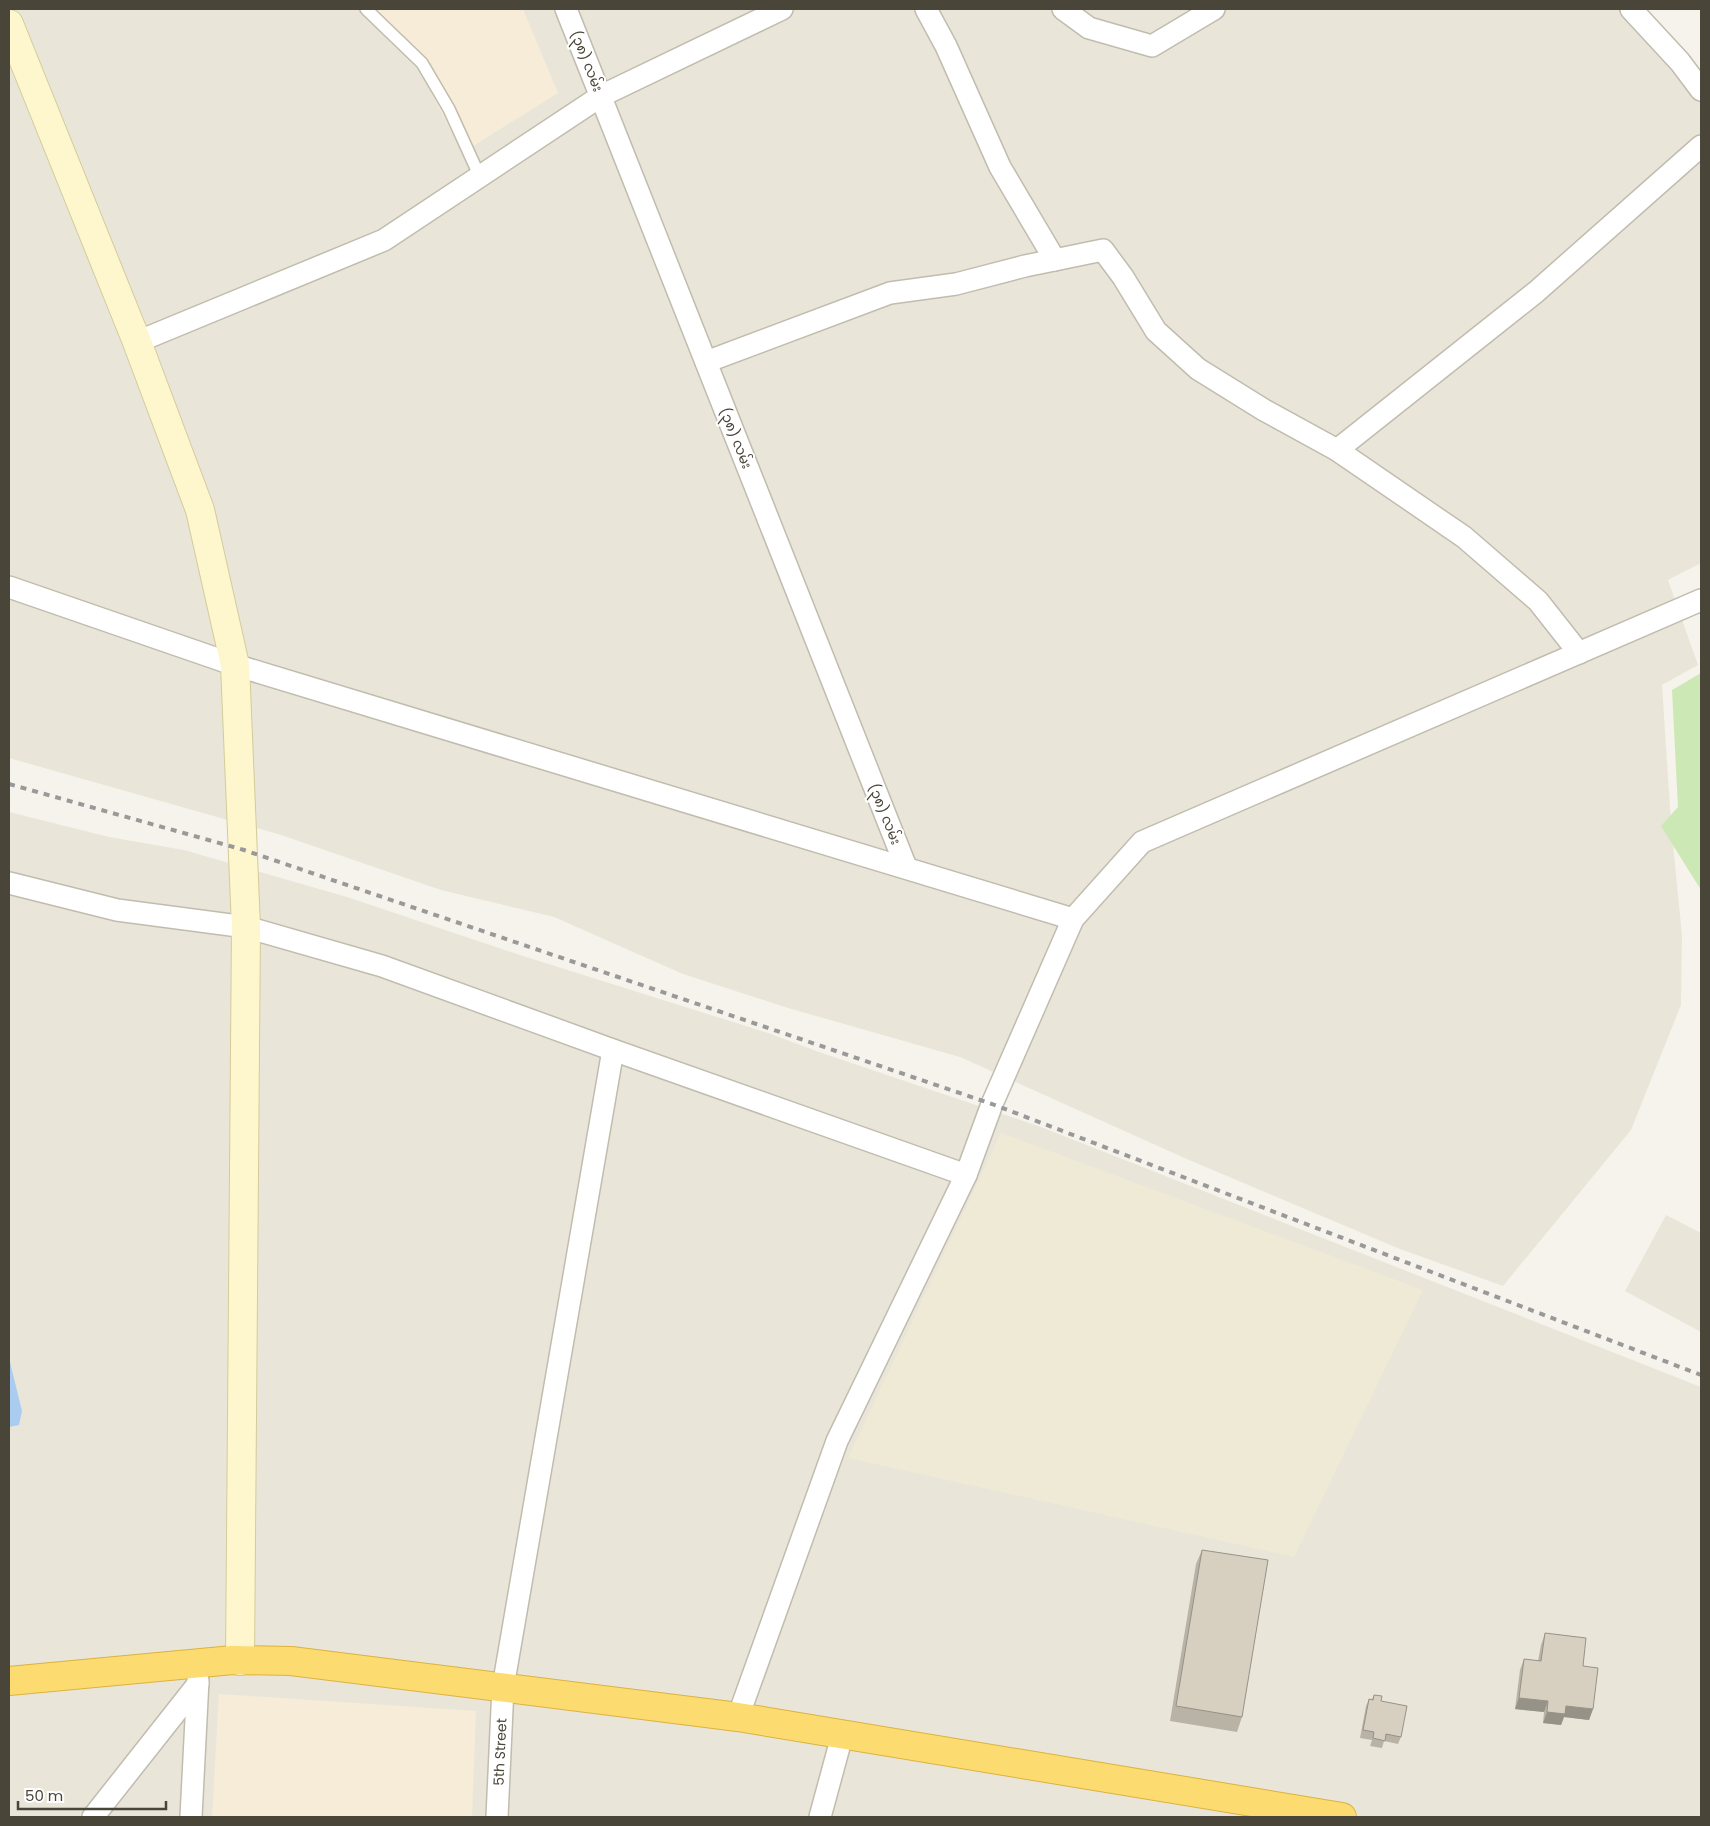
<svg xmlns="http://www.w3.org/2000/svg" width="1710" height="1826" font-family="Poppins,'Noto Sans Myanmar',sans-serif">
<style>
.residential{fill:#e9e6d9}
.commercial{fill:#f6ecd8}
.education{fill:#eeead6}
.green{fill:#cce8b5}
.water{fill:#aaccf0}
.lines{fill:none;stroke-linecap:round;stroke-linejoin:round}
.lane-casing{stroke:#c1bcae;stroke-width:14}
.street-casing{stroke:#c1bcae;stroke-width:24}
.secondary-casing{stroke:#d4cb9b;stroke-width:30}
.highway-casing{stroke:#dcb23f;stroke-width:30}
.lane{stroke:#fff;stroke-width:11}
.street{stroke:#fff;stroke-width:21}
.secondary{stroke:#fef7cd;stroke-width:28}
.highway{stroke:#fcdb70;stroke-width:28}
.rail{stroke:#999;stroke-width:4;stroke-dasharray:6 6;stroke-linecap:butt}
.wall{fill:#b9b3a6}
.shaded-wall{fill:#969287}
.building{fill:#d7d0c1;stroke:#969287}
.labels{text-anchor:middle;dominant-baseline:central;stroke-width:4;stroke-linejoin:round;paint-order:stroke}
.street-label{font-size:14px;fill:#4a4539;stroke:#fff}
</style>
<rect width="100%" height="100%" fill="#f5f3eb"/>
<!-- residential -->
<path class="residential" d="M9,9H1621L1701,94V563L1668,580L1698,665L1662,685L1671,823L1682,936L1681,1005L1631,1130L1503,1286L1400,1249L1189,1160L960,1057L788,1008L683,974L554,917L441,890L281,835L9,758Z
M9,812L109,837L184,850L347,897L520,955L768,1033L819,1052L1041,1127L1701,1387V1817H9Z
M1666,1215L1701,1233V1332L1625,1291Z"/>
<!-- commercial -->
<path class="commercial" d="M371,9H523L558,93L462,153L414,59Z
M219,1694L476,1711L472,1817H212Z"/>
<!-- education -->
<path class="education" d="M1001,1133L1423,1290L1294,1557L848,1458Z"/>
<!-- green -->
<path class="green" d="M1701,673V890L1661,826L1678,807L1672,690Z"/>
<!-- water -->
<path class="water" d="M9,1358L22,1411L19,1425L9,1427Z"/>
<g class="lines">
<defs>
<path id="lane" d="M366,9L422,63L449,109L480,177"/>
<g id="street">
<path d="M566,9L906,867"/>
<path d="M926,9L946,46L1000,167L1055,260"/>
<path d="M1063,9L1089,28L1152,46L1214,9"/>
<path d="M1631,9L1680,62L1701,90"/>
<path d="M137,342L384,240L601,96L782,9"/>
<path d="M706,362L890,293L956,284L1025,266L1103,250L1123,277L1156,331L1198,369L1264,410L1337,450L1464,537L1538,601L1579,653"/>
<path d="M1337,450L1536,292L1701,146"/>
<path d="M9,587L235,665L1073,919"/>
<path d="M9,883L117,910L246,927L382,966L613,1050L966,1175"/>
<path d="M738,1717L837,1441L966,1175L992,1104L1073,919L1142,842L1701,600"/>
<path d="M93,1817L198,1684"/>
<path d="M191,1817L198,1680"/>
<path id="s1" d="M497,1817L503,1687L613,1050"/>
<path d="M820,1817L842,1736"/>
</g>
<path id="secondary" d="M9,24L137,342L200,510L235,665L246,927L240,1661"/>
<path id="highway" d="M9,1681L233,1660L291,1661L738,1717L1342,1817"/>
</defs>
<!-- lane casing -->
<use href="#lane" class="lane-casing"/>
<!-- street casing -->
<use href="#street" class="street-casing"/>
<!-- secondary casing -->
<use href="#secondary" class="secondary-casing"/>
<!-- highway casing -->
<use href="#highway" class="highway-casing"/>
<!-- lane -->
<use href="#lane" class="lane"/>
<!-- street -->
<use href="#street" class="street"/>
<!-- secondary -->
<use href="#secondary" class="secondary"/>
<!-- highway -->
<use href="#highway" class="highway"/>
<!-- rail -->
<path class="rail" d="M9,784L244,850L992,1104L1701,1375"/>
</g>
<!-- wall -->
<path class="wall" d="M1202,1550L1242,1717L1237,1732L1170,1721L1196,1564Z
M1545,1633L1583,1666L1593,1709L1589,1720L1564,1717L1561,1725L1543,1723L1544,1712L1515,1709L1520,1670L1524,1659L1538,1661L1541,1645Z
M1374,1695L1381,1701L1401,1737L1398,1744L1384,1741L1382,1748L1370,1746L1372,1740L1360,1738L1366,1706L1369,1699H1372Z"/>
<!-- shaded-wall -->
<path class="shaded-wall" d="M1519,1698L1548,1701L1544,1712L1515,1709Z
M1566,1706L1593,1709L1589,1720L1564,1717L1561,1725L1543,1723L1547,1712Z"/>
<!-- building -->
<path class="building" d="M1202,1550L1268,1560L1242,1717L1176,1706Z
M1545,1633L1586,1638L1583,1666L1598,1668L1593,1709L1566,1706L1565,1714L1547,1712L1548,1701L1519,1698L1524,1659L1541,1661Z
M1374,1695L1382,1696L1381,1701L1407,1706L1401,1737L1386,1734L1385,1741L1373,1738L1374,1732L1363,1730L1369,1699L1373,1700Z"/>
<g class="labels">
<!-- street labels -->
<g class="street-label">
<text transform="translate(587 61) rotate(68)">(၃၈) လမ်း</text>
<text transform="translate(736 438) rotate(68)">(၃၈) လမ်း</text>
<text transform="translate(885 814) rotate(68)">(၃၈) လမ်း</text>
<text stroke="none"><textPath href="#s1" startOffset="65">5th Street</textPath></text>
</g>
</g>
<!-- border -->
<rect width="1710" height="1826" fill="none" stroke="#4a4539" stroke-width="20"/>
<!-- scale -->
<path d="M18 1801v8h148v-8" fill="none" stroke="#4a4539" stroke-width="2.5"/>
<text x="25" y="1801" font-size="15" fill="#4a4539" stroke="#ffffff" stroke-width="4" paint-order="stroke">50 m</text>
</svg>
